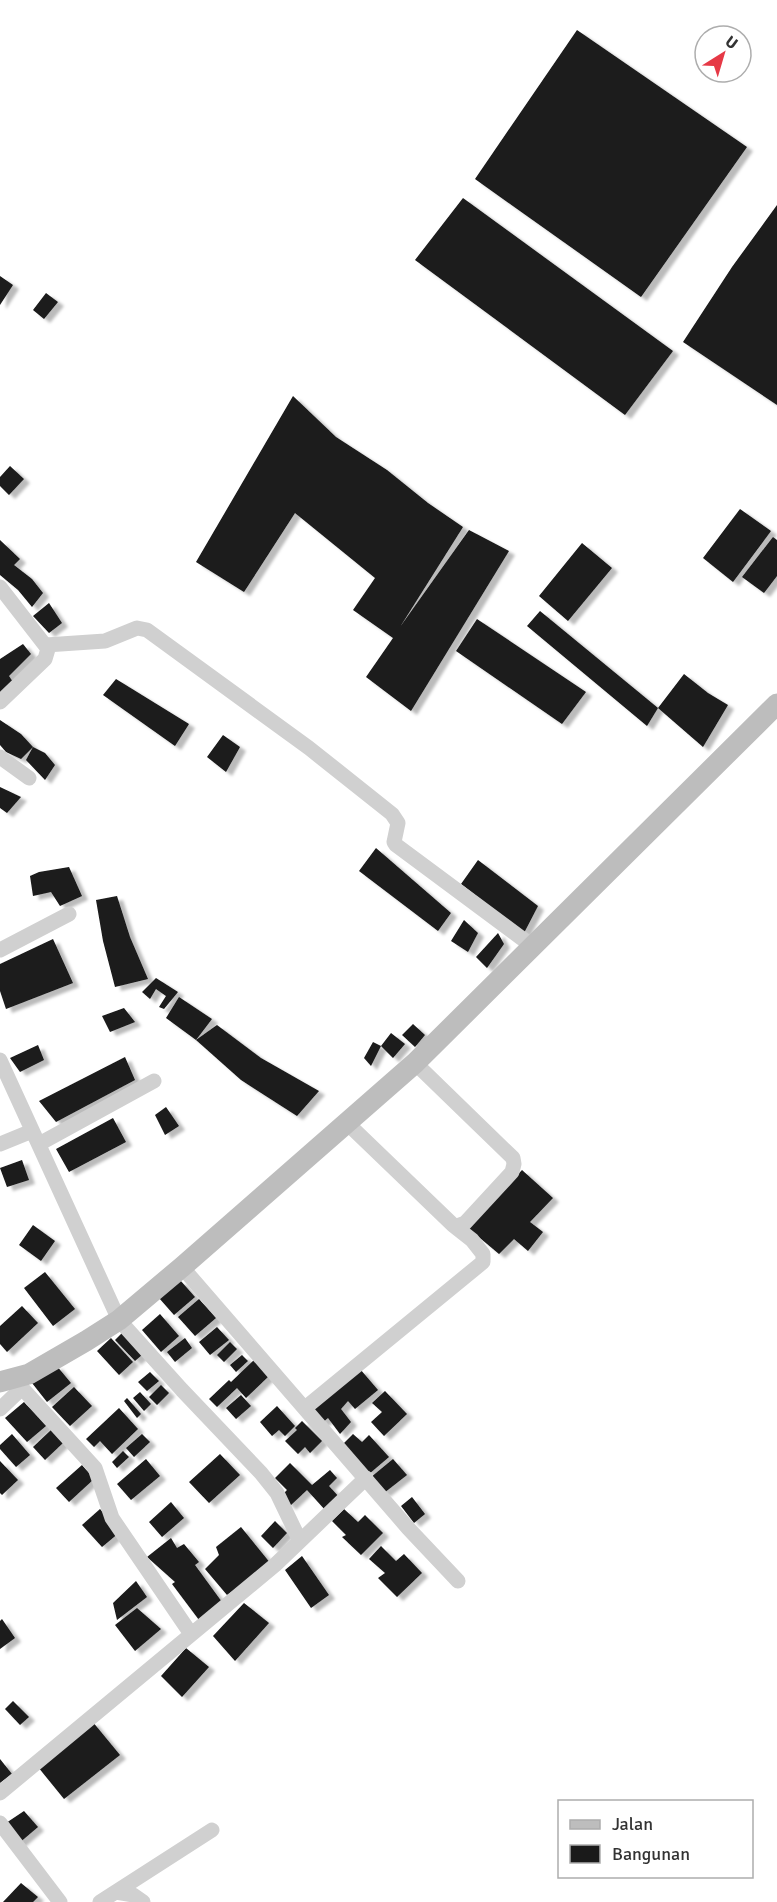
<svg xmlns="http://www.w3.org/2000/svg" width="777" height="1902" font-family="Signika,sans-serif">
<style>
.building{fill:#1a1a1a;filter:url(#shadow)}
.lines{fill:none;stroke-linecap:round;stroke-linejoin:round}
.street{stroke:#d0d0d0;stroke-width:15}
.secondary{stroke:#bdbdbd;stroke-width:21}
</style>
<defs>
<filter id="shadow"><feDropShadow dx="6" dy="4" stdDeviation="1.5" flood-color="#0004"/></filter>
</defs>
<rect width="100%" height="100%" fill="#fff"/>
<!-- building -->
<path class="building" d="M577,30L747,147L641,297L475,179Z
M463,198L673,351L625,415L415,260Z
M777,205V405L683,342L732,267Z
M0,276L13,285L0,305Z
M46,293L58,302L44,319L33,310Z
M293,396L336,437L387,470L428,503L463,527L400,627L469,530L509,551L411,711L366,677L393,638L353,610L375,578L295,513L244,592L196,562Z
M10,466L24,479L9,495L0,486V477Z
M740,509L771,531L733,582L703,558Z
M773,537L777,540V576L764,593L742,577Z
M0,540L20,559L14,565L32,579L43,593L32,607L18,590L0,575Z
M582,543L612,568L568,621L539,596Z
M49,603L62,623L49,633L33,616Z
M540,611L658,708L684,674L708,693L728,705L703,747L658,708L647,726L527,626Z
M477,619L586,692L562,724L456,651Z
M23,644L31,654L9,676L13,682L0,694V659Z
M116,679L189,724L175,746L103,695Z
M0,720L21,734L33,747L21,759L6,752L0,745Z
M223,735L240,747L226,772L207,757Z
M33,747L45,753L55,765L45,780L26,760Z
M0,787L21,797L7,813L0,808Z
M376,848L451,913L438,931L359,871Z
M478,860L538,906L524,933L461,884Z
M69,867L82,896L60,906L51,892L33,896L30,876L39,872Z
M117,896L130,937L148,979L115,987L103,941L96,900Z
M464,920L478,933L468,952L451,941Z
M498,933L504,944L487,968L476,957Z
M53,939L73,983L6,1009L0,991V964Z
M156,978L178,992L164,1009L159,1007L166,996L156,989L150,999L142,992Z
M179,997L212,1019L196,1040L217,1025L261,1058L319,1091L297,1116L241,1080L196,1040L166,1018Z
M124,1008L135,1022L110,1032L102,1016Z
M413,1024L425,1035L415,1047L402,1035Z
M391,1033L405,1044L393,1058L381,1046L371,1066L364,1058L373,1042L381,1046Z
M38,1045L44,1060L20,1072L10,1058Z
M125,1057L135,1080L56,1122L39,1101Z
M166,1107L179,1126L165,1135L155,1115Z
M113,1118L126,1142L69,1172L56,1149Z
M22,1160L29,1180L7,1187L0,1168Z
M522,1170L553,1198L530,1222L543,1232L528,1251L514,1239L499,1254L468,1228Z
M33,1225L55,1241L41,1261L19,1245Z
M45,1272L75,1309L53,1326L24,1288Z
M180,1280L195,1297L174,1315L159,1298Z
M199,1299L216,1318L195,1336L178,1317Z
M22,1306L38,1323L7,1352L0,1344V1326Z
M160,1314L179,1336L161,1352L142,1330Z
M217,1327L229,1340L210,1355L199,1342Z
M123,1332L143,1354L135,1361L115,1340Z
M111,1338L133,1362L119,1375L97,1351Z
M185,1338L192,1348L175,1362L167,1352Z
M230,1342L237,1349L224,1362L217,1355Z
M242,1355L248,1361L236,1372L230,1365Z
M254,1360L269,1376L246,1398L237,1388L217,1407L209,1399L229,1380L231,1382Z
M56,1365L71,1383L47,1402L32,1383Z
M360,1369L378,1390L355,1409L348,1401L341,1409L351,1422L340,1434L328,1418L322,1423L312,1410Z
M150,1372L159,1381L147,1391L138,1382Z
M161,1385L169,1393L157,1405L149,1397Z
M74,1387L92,1406L70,1426L52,1407Z
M385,1391L407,1414L384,1436L371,1422L382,1412L372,1403Z
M140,1392L151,1404L144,1411L133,1398Z
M241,1395L251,1406L236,1419L226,1408Z
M127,1398L141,1414L137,1418L124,1401Z
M24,1402L46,1426L27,1442L5,1418Z
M277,1406L295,1426L285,1436L279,1430L272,1436L260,1422Z
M119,1408L138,1429L112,1454L100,1441L94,1447L86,1439Z
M302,1421L322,1441L310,1453L305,1447L298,1454L285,1441L297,1430L295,1428Z
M51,1430L63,1443L45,1460L33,1447Z
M12,1434L30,1455L16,1467L0,1449V1445Z
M142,1434L150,1442L134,1457L126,1448Z
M353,1434L362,1442L369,1435L389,1457L369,1474L343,1444Z
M123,1451L129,1457L117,1468L112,1462Z
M220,1454L240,1475L209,1503L189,1482Z
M146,1459L160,1476L131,1500L117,1484Z
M393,1459L407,1475L384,1493L370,1478Z
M0,1461L18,1480L2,1495L0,1493Z
M290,1463L312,1485L330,1470L337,1478L329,1486L340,1498L326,1511L307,1490L290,1506L281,1496L287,1490L275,1478Z
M82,1465L94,1479L69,1502L56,1488Z
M412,1497L425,1514L414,1523L401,1506Z
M171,1502L184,1518L162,1537L149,1522Z
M100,1509L120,1532L102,1547L82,1525Z
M344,1509L358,1522L365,1515L383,1533L361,1555L342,1537L346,1535L332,1521Z
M275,1521L287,1533L273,1548L261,1536Z
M241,1527L271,1564L227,1595L205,1569L219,1555L216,1547Z
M171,1538L177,1548L184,1544L199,1562L195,1565L222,1602L199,1620L172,1584L175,1582L147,1557Z
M381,1546L396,1561L404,1554L422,1573L397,1597L378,1578L385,1573L369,1559Z
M302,1556L329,1595L311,1608L285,1570Z
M136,1581L147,1597L117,1620L113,1603Z
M244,1603L269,1623L235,1661L213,1636Z
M137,1608L161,1629L135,1651L115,1625Z
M2,1619L15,1638L0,1649V1621Z
M186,1648L209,1667L182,1697L161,1676Z
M13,1701L29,1717L20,1725L5,1709Z
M92,1721L120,1755L64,1799L38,1767Z
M0,1759L12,1774L0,1783Z
M24,1811L38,1827L18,1844L3,1825Z
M21,1883L38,1897L33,1902H3Z"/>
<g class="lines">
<!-- street -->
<path class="street" d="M0,587L48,649L45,659L0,702
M46,645L105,641L137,628L147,630L309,748L392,814L398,823L394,842L396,845L532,946
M0,757L29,778
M0,950L69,914
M0,1060L119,1320L182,1390L261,1473L277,1493L300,1541
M415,1063L513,1158L514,1164L512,1172L465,1223L457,1226
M0,1144L32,1131
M39,1144L154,1081
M182,1267L408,1528L458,1581
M15,1379L22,1388L95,1468L112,1518L191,1634
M305,1408L483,1262V1254L472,1240L453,1225L347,1123
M0,1409L22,1388
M0,1793L275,1565L366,1478
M0,1823L60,1902
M116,1892L133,1895L143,1902
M100,1902L212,1830"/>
<!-- secondary -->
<path class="secondary" d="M0,1382L29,1374L86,1341L119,1320L182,1267L415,1063L777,704"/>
</g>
<!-- legend -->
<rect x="558" y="1800" width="195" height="78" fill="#ffffff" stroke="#adadad" stroke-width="1.5"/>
<rect x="570" y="1820" width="30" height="9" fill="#bdbdbd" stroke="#adadad" stroke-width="1.5"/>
<text x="612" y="1830" font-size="18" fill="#333333">Jalan</text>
<rect x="570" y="1845" width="30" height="18" fill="#1a1a1a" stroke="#adadad" stroke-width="1.5"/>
<text x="612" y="1860" font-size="18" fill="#333333">Bangunan</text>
<!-- north arrow -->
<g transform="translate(723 54) rotate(37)"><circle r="28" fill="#ffffff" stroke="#adadad" stroke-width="1.5"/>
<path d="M0-4.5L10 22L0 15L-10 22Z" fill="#e63946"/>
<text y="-9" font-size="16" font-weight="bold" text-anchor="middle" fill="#333333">U</text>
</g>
</svg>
